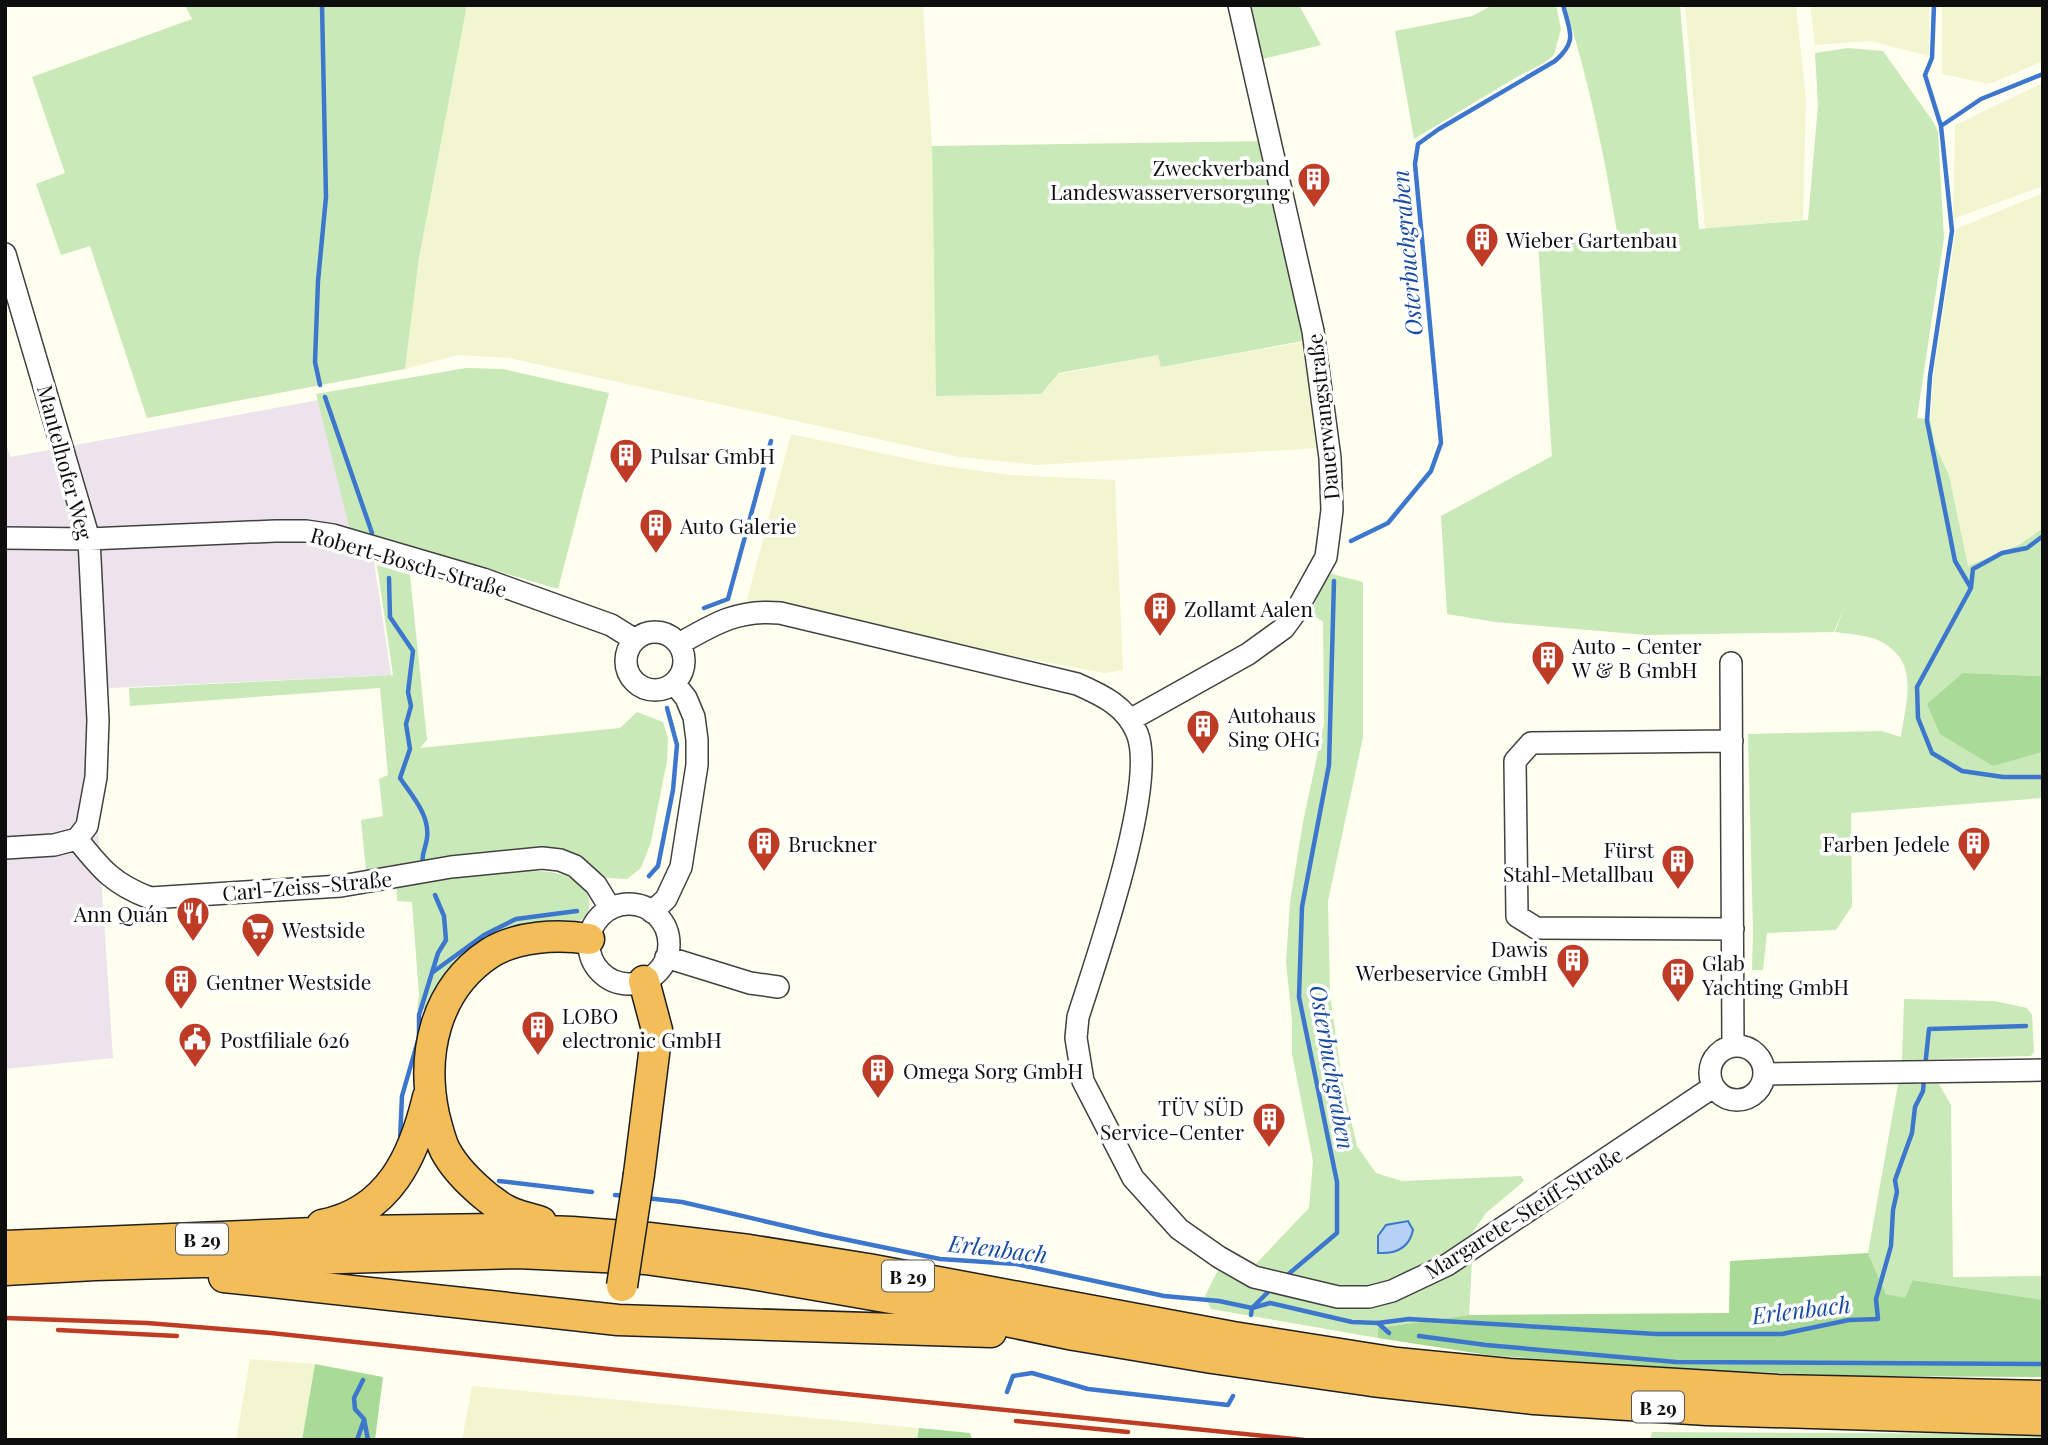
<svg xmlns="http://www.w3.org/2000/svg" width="2048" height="1445" font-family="'Playfair Display',serif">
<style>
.industrial{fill:#ede3ec}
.farmland{fill:#f1f5d0}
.green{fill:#c9e9b9}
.forest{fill:#a9da98}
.water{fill:#b5d1f6;stroke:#3c77cd;stroke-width:2}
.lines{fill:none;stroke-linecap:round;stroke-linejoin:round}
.stream{stroke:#3c77cd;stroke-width:4.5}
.minor-casing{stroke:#414141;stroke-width:24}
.highway-casing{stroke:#1f1f1f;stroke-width:33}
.minor{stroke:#fff;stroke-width:21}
.highway{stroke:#f3bd59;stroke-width:30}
.rail{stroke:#be3c26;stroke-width:4.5}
.highway-bridge-casing{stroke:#1f1f1f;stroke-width:33;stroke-linecap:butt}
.highway-bridge{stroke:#f3bd59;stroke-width:30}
.labels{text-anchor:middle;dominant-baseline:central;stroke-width:7;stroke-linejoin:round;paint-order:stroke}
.shield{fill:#fff;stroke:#565656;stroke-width:2}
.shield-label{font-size:19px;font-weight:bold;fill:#0e0e0e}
.poi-label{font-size:21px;fill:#0e0e0e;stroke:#fff;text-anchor:start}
.street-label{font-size:21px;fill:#0e0e0e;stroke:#fff}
.water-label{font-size:23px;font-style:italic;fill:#174aa0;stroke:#fff}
</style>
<rect width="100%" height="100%" fill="#fffff0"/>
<!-- industrial -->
<path class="industrial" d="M324,399L354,528L373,555L391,675L89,689L113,1058L5,1069V443L11,457Z"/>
<!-- farmland -->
<path class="farmland" d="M467,5H923L932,146L936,396L1041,394L1059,374L1158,355L1162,367L1309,341L1319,448L1037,465L960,457L509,358L458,355L405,369L419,258Z
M1685,5H1796L1806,100L1803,220L1705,229Z
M1810,5H1929V56L1870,41L1815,45Z
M1942,5H2043V61L1990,84L1942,74Z
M2043,83V186L1953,219L1955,125Z
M2043,193V528L2020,543L1968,566L1949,475L1935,444L1930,418L1934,370L1956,229Z
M791,434L937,465L1010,475L1115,480L1123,670L1105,673L959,646L816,610L746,603Z
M250,1359L315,1364L302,1440H236Z
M472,1386L919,1428L917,1440H462Z"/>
<!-- green -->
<path class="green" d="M185,5H467L419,258L405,369L147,418L90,246L61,255L36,184L65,173L32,77L192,19Z
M1244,5H1299L1321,45L1258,60Z
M1493,5H1556L1561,29L1554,55L1544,63L1515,78L1414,139L1395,31L1472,16Z
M1565,5H1680L1699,229L1808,220L1818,106L1815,53L1848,48L1883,51L1934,123L1938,132L1944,238L1917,418L1930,419L1935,445L1949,475L1968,566L2020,544L2043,528V676L1963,673L1992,766L2043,752V798L1851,813L1852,906L1836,930L1767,933L1763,970H1752L1753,931L1748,734L1882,731L1901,737C1906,699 1921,661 1878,640C1866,635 1848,634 1835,632L1845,605L1834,632L1646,635L1495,622L1447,614L1441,516L1552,456L1538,243L1617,232C1604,153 1589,82 1565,5Z
M1270,141L1314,339L1161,367L1158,355L1059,373L1041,394L936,396L932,146Z
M466,368L503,369L609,393L558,589L384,538L350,530L316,394Z
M377,565L410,575L427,740L420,748L620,728L637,712L663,722L668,738L667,761L651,842L641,868L627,879L607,878L580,857L552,849L436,880C467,876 574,854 588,895C590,901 590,911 586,916C569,933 539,923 519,930C512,932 504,942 499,947C476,968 454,988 431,1008L417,1010L419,995L412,902L397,901L396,870H366L361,820L383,816L379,779L388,775L380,688L130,706L129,688L393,675Z
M1328,573L1363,582V737L1328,901L1330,994L1342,1080L1357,1146L1376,1173L1402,1181L1521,1176L1524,1181L1486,1213L1463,1246L1472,1261L1469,1315L1378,1328V1338L1211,1309L1205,1296L1226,1254L1251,1269L1309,1208L1313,1161L1292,1054V1020L1286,962L1290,902L1303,822L1324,724L1323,622L1311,613Z
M1904,999L1994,1001L2027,1008L2032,1015L2034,1052L2031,1056L1902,1060Z
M1898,1084H1939L1951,1105L1953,1277L2043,1276V1300L1914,1280L1905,1299L1886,1294L1868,1253Z
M1652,1432L2043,1434V1440H1650Z"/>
<!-- forest -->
<path class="forest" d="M1963,673L2043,676V752L1993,766L1940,734L1927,704Z
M1868,1253L1886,1294L1905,1298L1913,1280L2043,1300V1377L1862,1376L1670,1369L1488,1355L1378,1338V1328L1469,1315L1729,1313L1730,1261Z
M315,1364L383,1377L375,1440H302Z
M919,1428L970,1433L972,1440H917Z"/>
<!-- water -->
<path class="water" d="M1408,1221L1413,1230C1409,1249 1395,1254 1378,1253V1236L1386,1225Z"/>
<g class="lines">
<!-- stream -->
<path class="stream" d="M1934,5L1932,58L1925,75L1941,126L1952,231L1930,376L1927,421L1955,561L1971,588L1917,687L1918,718L1932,753L1962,771L2003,777H2043
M1941,126L1981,99L2043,74
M320,385L315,362L318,281L326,197L322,5
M325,397L372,533
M1351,541L1388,523L1431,471L1441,443L1415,164L1418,144L1439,129L1555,61C1578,41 1570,32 1563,5
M389,578L390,617L413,651L408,692L411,706L406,724L410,749L400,778C412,796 430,815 427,838C426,848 420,856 424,866
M1971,587L1973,569L2002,553L2027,548L2043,536
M704,608L728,599L771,441
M649,876L658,866L673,790L677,745L667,708
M433,972L484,935L516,919L577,911
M1925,1067L1929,1029L2026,1026
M400,1140L402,1096L419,1037V1015L438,953L446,940L444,916L435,895
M499,1181L592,1192
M615,1195L627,1196
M646,1198L682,1202L824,1235L940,1259L1016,1264L1164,1296L1219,1301L1252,1308L1270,1303L1352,1322L1378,1323L1409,1319L1656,1334H1782L1849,1320L1878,1319L1876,1299L1891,1246L1893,1210L1897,1192L1895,1180L1912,1133L1915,1107L1923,1091L1924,1079
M1285,1277L1337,1233V1182L1299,997L1302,907L1329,765L1334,581
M1251,1315L1252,1308L1273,1287
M1378,1323L1389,1333
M1419,1336L1486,1345L1676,1362L2043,1364
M363,1380L354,1398L355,1409L364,1419L368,1440
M1007,1392L1013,1376L1032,1373L1088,1389L1228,1405L1233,1396
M357,1440L364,1420"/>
<defs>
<path id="minor" d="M5,254L89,539L98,720L96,777L87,826L77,839
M5,538L89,539L275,531H306L333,535L483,579L611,625L635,640
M626 661a29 29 0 1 1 58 0a29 29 0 1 1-58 0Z
M679,644C714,624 738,609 780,613L1077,684C1102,695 1126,706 1137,733C1158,784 1096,960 1078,1017L1076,1038L1083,1081L1133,1178L1179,1229L1219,1257L1254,1277L1338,1297H1369L1392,1291L1447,1265L1713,1087
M1731,663L1733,1046
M1130,720L1248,654L1284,628L1295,613L1326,557L1329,534L1332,510L1330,458L1313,331L1239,5
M1732,741L1531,743L1515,761L1517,916L1536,928L1733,929
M77,839C101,869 113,884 150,898L341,886L451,867L542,858L560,860L575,866L596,885L610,908
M5,848L54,845L77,839
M589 944a40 40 0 1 1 80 0a40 40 0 1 1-80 0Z
M652,912L666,899L681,867L697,765V740L694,717L686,698L674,683
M666,957L750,983L778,987
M1710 1073a27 27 0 1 1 54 0a27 27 0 1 1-54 0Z
M1764,1074L2043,1070"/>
<path id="highway" d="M639,1174L657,1030L644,981
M541,1222C530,1218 516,1216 506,1210C499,1207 494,1202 488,1198C472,1185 455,1169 445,1150C440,1140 437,1126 434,1115C421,1054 435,989 490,953C517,936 558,934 589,939
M322,1225C389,1212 414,1156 428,1097
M5,1246L361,1231L494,1229L572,1232L649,1238L749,1250L868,1269L1233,1337L1397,1363L1509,1374L1778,1390L2043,1396
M5,1270L95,1265L517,1253L645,1259L752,1274L914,1302L1074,1335L1212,1358L1372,1381L1534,1399L1707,1410L2043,1420
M224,1277L618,1320L991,1332"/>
</defs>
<!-- minor casing -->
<use href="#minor" class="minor-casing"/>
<!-- highway casing -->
<use href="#highway" class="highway-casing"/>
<!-- minor -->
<use href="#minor" class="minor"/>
<!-- highway -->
<use href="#highway" class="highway"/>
<!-- rail -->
<path class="rail" d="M5,1318L147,1323L271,1333L826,1392L1304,1440
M58,1330L177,1336
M1016,1421L1128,1432"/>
<defs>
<path id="highway-bridge" d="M622,1286L639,1174"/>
</defs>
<!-- highway-bridge casing -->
<use href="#highway-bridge" class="highway-bridge-casing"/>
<!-- highway-bridge -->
<use href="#highway-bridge" class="highway-bridge"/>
</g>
<!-- icons -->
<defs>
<symbol id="building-pin" viewBox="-11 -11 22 30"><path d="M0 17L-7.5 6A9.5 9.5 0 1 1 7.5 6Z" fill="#be3c26" stroke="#fff"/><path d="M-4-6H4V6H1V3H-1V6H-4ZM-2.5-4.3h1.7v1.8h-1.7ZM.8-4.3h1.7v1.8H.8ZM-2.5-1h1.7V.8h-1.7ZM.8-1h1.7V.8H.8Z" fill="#fff"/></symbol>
<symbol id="restaurant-pin" viewBox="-11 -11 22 30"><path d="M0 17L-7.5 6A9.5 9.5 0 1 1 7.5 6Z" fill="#be3c26" stroke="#fff"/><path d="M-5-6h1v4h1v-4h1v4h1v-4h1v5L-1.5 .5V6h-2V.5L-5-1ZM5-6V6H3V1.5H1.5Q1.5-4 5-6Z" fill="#fff"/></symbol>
<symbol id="supermarket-pin" viewBox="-11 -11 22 30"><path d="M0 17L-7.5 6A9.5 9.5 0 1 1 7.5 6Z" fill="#be3c26" stroke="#fff"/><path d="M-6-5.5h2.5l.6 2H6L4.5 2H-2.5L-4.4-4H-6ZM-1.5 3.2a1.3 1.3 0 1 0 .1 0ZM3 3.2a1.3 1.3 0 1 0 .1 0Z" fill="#fff"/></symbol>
<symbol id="civic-pin" viewBox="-11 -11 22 30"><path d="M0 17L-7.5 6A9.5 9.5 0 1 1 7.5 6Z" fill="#be3c26" stroke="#fff"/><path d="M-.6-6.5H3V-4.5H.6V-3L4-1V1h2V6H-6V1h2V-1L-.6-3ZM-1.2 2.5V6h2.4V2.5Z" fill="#fff"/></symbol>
</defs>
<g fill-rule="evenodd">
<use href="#building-pin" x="1295" y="160" width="38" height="52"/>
<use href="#building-pin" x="1463" y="220" width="38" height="52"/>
<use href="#building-pin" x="607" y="436" width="38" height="52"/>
<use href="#building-pin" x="637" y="506" width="38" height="52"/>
<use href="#building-pin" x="1141" y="589" width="38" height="52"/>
<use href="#building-pin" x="1529" y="638" width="38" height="52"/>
<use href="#building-pin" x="1184" y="707" width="38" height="52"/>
<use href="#building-pin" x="745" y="824" width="38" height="52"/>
<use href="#building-pin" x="1955" y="824" width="38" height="52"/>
<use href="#building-pin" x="1659" y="842" width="38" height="52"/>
<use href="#restaurant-pin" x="174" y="894" width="38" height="52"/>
<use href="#supermarket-pin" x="239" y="910" width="38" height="52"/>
<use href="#building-pin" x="1554" y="941" width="38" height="52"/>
<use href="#building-pin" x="1659" y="955" width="38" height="52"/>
<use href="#building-pin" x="162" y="962" width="38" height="52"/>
<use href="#building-pin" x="519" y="1008" width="38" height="52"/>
<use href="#civic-pin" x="176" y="1020" width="38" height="52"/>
<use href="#building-pin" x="859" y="1051" width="38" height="52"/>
<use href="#building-pin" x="1250" y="1100" width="38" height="52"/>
</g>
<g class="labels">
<!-- shield labels -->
<g class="shield">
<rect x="176" y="1223.5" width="52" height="31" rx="5"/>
<rect x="882" y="1260.5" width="52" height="31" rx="5"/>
<rect x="1632" y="1391.5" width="52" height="31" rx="5"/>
</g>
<g class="shield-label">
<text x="202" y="1239">B 29</text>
<text x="908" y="1276">B 29</text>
<text x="1658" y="1407">B 29</text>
</g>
<!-- poi labels -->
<g class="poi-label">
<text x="1290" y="167" text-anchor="end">Zweckverband<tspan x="1290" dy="24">Landeswasserversorgung</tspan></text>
<text x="1506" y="239">Wieber Gartenbau</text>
<text x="650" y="455">Pulsar GmbH</text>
<text x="680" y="525">Auto Galerie</text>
<text x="1184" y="608">Zollamt Aalen</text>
<text x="1572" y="645">Auto - Center<tspan x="1572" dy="24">W &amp; B GmbH</tspan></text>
<text x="1228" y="714">Autohaus<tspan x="1228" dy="24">Sing OHG</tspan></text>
<text x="788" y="843">Bruckner</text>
<text x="1950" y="843" text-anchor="end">Farben Jedele</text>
<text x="1654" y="849" text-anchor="end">Fürst<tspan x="1654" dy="24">Stahl-Metallbau</tspan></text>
<text x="168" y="913" text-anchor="end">Ann Quán</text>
<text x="282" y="929">Westside</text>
<text x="1548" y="948" text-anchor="end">Dawis<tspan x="1548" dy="24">Werbeservice GmbH</tspan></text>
<text x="1702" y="962">Glab<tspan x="1702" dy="24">Yachting GmbH</tspan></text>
<text x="206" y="981">Gentner Westside</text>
<text x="562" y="1015">LOBO<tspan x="562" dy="24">electronic GmbH</tspan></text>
<text x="220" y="1039">Postfiliale 626</text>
<text x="903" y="1070">Omega Sorg GmbH</text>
<text x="1244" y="1107" text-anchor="end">TÜV SÜD<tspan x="1244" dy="24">Service-Center</tspan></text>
</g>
<!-- street labels -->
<g class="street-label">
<text transform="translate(1322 417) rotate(-96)">Dauerwangstraße</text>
<text transform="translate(66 462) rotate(75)">Mantelhofer Weg</text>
<text transform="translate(409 561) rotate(16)">Robert-Bosch-Straße</text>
<text transform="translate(307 885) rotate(-5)">Carl-Zeiss-Straße</text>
<text transform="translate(1523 1212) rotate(-32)">Margarete-Steiff-Straße</text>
</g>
<!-- water labels -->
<g class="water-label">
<text transform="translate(1406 253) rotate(-95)">Osterbuchgraben</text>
<text transform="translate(1333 1067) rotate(80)">Osterbuchgraben</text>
<text transform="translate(998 1248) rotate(7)">Erlenbach</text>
<text transform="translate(1801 1309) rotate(-7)">Erlenbach</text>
</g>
</g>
<!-- border -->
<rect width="2048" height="1445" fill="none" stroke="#0e0e0e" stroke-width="14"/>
</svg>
